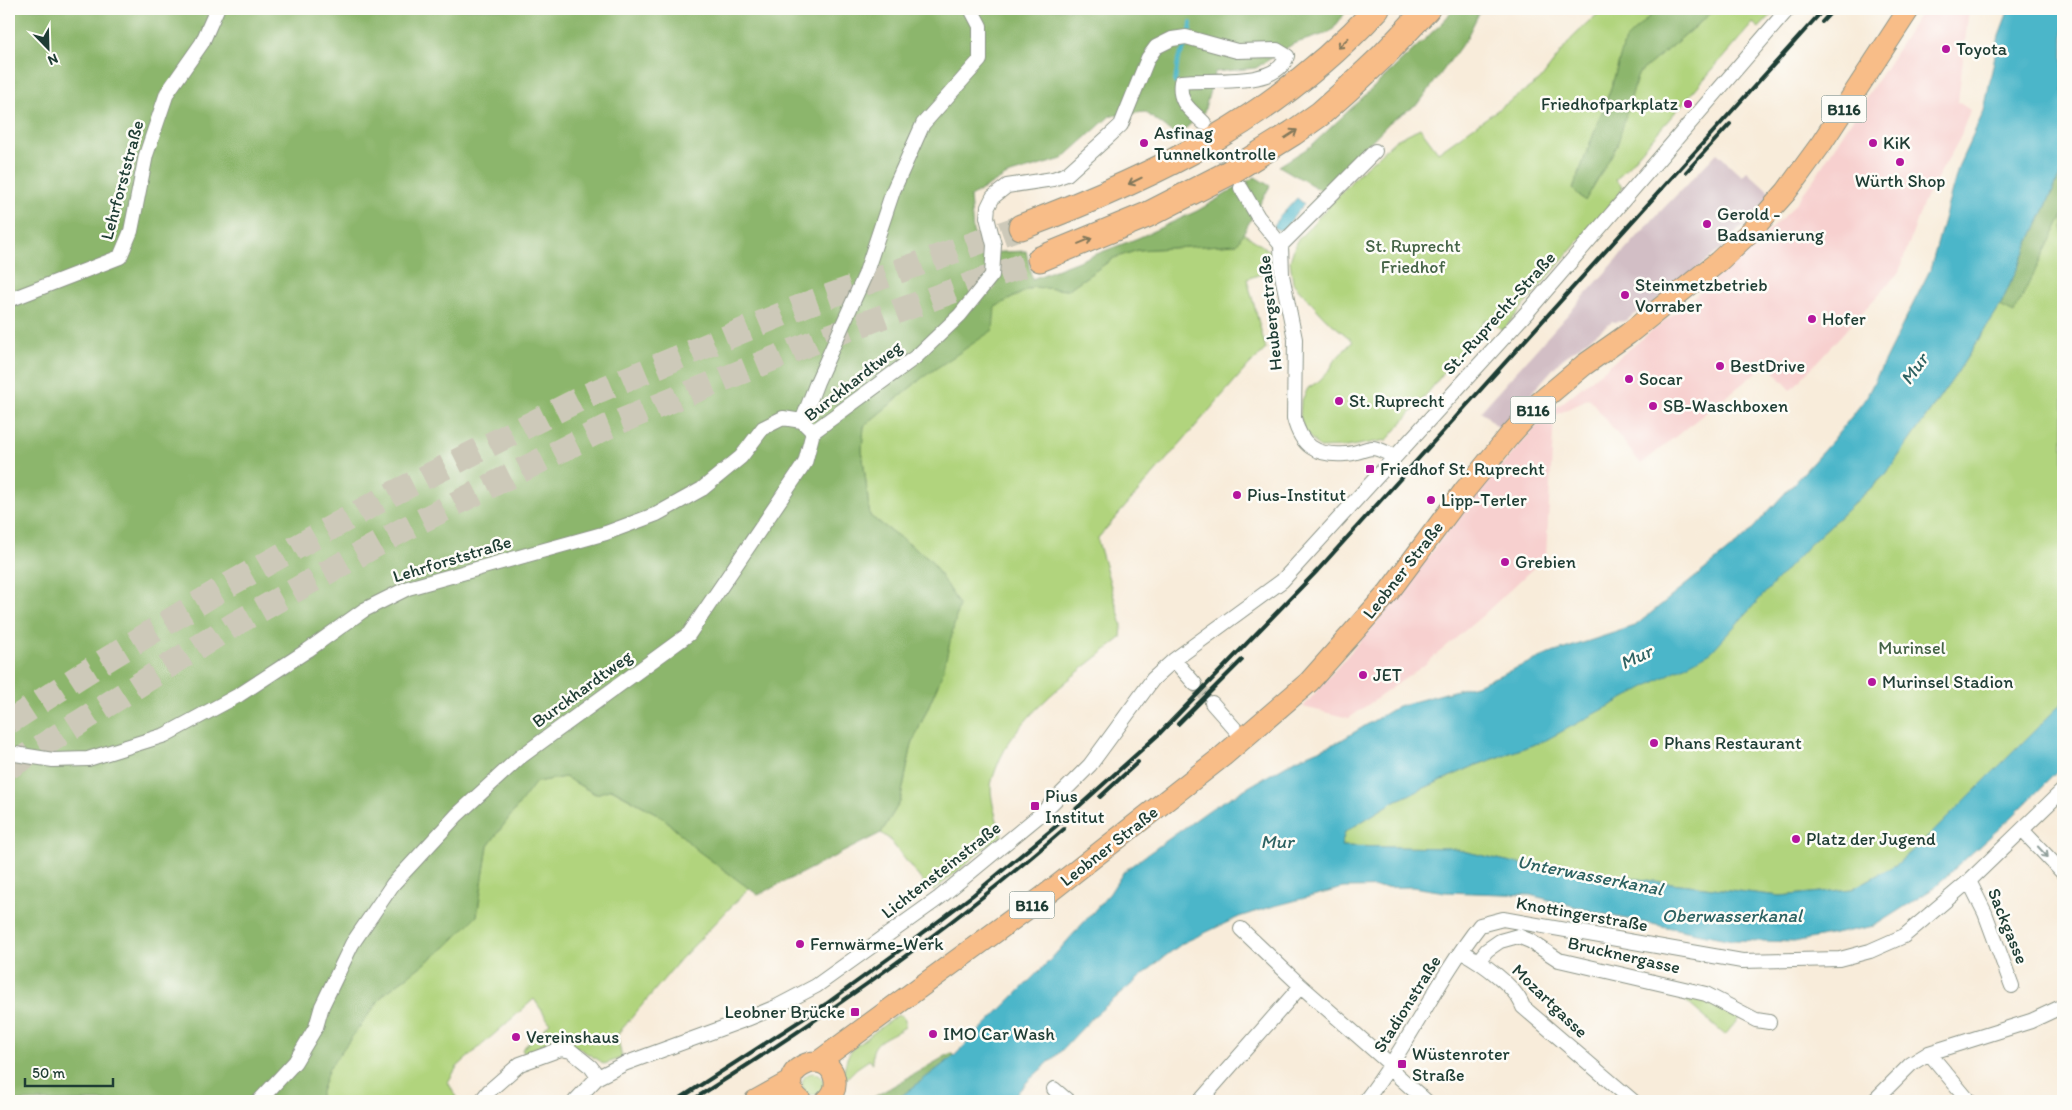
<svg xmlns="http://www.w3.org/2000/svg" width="2072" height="1110" font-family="Itim,sans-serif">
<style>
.built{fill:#f7d0cf}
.industrial{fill:#d2bec5}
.green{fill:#b1d47d;stroke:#688858}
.forest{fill:#8cb66c;stroke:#567a50}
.water{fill:#4bb6c9;stroke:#357a7e}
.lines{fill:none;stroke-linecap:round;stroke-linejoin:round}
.stream{stroke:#4bb6c9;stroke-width:4}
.street-tunnel{stroke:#cdc9b9;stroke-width:14;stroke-dasharray:14 7;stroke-linecap:butt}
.highway-tunnel{stroke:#cdc9b9;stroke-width:25;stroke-dasharray:25 12;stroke-linecap:butt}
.street-casing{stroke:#8c9487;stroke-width:16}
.primary-casing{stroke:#8c9487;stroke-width:23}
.highway-casing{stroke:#8c9487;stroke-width:27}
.street{stroke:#fff;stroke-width:14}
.primary{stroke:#f8bd88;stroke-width:21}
.highway{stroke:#f8bd88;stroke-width:25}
.rail{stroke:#1f3d34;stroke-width:4}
.oneway{stroke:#81775a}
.oneway2{stroke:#8f9e9a}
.poi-dot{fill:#b5179e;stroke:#fdfcf7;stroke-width:2}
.labels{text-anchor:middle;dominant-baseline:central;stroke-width:5;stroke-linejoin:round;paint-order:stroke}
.shield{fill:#fdfcf7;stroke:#62766e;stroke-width:1}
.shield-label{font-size:16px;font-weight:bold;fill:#1f3d34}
.poi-label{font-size:18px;fill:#1f3d34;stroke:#fdfcf7;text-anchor:start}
.street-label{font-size:18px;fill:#1f3d34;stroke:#fdfcf7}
.park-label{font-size:18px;fill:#446346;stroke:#fdfcf7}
.water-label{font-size:19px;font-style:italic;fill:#2c6161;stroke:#fdfcf7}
</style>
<rect width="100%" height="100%" fill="#fdfcf7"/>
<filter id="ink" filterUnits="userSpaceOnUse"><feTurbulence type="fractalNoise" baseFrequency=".02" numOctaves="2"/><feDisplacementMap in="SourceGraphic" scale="10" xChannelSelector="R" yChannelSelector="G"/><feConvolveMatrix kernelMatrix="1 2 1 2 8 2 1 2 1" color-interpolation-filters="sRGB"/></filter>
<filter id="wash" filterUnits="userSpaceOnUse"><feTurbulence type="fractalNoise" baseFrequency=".0096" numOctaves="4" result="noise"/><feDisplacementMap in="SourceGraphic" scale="20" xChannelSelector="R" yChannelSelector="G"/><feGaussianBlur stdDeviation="1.12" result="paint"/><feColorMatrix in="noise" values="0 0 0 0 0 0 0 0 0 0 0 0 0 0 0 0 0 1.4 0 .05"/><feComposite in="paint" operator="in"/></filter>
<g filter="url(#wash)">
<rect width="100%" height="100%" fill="#f8ecda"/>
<!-- built -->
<path class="built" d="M1923,9H1969L1958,102L1970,110L1959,140L1924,201L1899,272L1791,390L1767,364L1641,464L1589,398L1554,416L1546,556L1482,616L1423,666L1349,718L1303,707L1393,603L1464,509L1533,430L1551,412L1692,299L1789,212L1814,179Z"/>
<!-- industrial -->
<path class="industrial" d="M1717,153L1742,176L1747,171L1772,194L1720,250L1667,293L1625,321L1612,322L1561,360L1534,390L1529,398L1500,429L1481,411L1656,216Z"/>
<!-- green -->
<path class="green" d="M1603,9H1657L1625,41L1612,85L1574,189L1585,201L1628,105L1638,74L1716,9H1777L1759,28L1753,23L1616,180L1622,186V190L1503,330L1486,319L1423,399L1387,440L1346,447L1320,448L1304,431L1300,416L1301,402L1308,388L1319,381L1331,368L1333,362L1353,341L1325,318L1293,283L1290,261L1296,242L1361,171L1396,140L1420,128L1438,152L1540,80L1572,38Z
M2063,169V702L1928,837L1897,864L1852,889L1780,896L1529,866L1449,848L1341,846L1345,832L1395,801L1474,766L1546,740L1809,545L1886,474L1957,373L2000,306Z
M1243,233L1276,255L1271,270L1247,279L1266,349L1247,367L1098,538V541L1122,625L1121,638C1079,672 1014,716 996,769C994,775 991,782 991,787C991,803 997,820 1002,836L988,845L934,891L926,886L889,839L881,833L900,802L912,744L942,675L930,559L870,516L862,450L864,426L922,378L995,307L1033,287L1067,290L1114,258L1138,250L1237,244Z
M565,777L595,794L611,789L661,816L697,850L749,888L680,960L617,1035L622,1058L604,1064L577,1047L541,1050L524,1053L522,1049L550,1023L534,999L457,1067L448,1082L458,1101H318L329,1068L383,995L447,946L477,916L488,846L535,782Z
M1674,991L1698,996L1740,1017L1725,1035Z
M901,1015L905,1020V1027C889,1038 868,1040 873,1063L869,1060L857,1068L844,1081L842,1078L847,1058L853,1048L896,1016Z
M802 1084a11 11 0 1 1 22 0a11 11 0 1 1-22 0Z"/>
<!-- forest -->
<path class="forest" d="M9,9H1348L1331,32L1293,44L1256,68L1215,72L1204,112L1177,136L1145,112L1110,116L1062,159L1007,175L970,197L973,231L981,253L1026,251L1032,279L1138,238L1197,211L1255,177L1270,186L1237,244L1138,250L1114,258L1067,290L1033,287L995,307L993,330L922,378L864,426L862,450L870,516L930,559L959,605L942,675L912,744L900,802L881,833L758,895L697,850L661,816L612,789L596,794L565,777L536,782L488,846L477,916L447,946L383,995L329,1068L318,1101H9Z
M1454,9H1481L1466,39L1420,102L1390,122L1322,191L1279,166L1311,146L1441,24Z
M1657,9H1716L1638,74L1617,146L1585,201L1573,189L1612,85L1625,40Z
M2063,169V215L2014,313L2000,306Z
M951,1053L954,1056L895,1101H867Z"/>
<!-- water -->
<path class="water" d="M2009,9H2063V169L2000,306L1957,373L1886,474L1809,545L1711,652L1546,740L1474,766L1395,801L1345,832L1341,846L1449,848L1529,866L1780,896L1852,889L1897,864L1928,837L2063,702V766L2014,815L1931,890L1874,926L1794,942L1732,940L1616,917L1530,895L1445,892L1413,887L1343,888L1267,908L1239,917L1183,943L1164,957L1093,1017L1060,1052L1028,1081L1010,1101H895L954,1056L1051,959L1110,893L1124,871L1212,808L1297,759L1338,742L1398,706L1479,684L1549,654L1635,626L1746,536L1833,440L1866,398L1930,270L1959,165L1984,111L1999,35Z
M1297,198L1304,204L1284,229L1278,230L1274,227L1276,221Z"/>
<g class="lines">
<!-- stream -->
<path class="stream" d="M1190,31L1191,23
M1175,83L1178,59L1186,45"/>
</g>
</g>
<g filter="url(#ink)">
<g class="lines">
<!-- street-tunnel -->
<path class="street-tunnel" d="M1211,135L1234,177
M1195,684L1212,703"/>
<!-- highway-tunnel -->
<path class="highway-tunnel" d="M9,722L80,676L223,588L388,496L588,395L807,304L1021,227
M9,767L233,625L401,531L609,426L819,340L1040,259"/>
<defs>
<path id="street" d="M1375,151L1281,245L1282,275L1295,339L1294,418C1301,446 1316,456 1345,454C1355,454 1363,449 1372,448C1379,448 1388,454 1394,456
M1241,188L1258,217L1281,245
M9,300L120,257L131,231L146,155L167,93L202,43L217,9
M802,421L817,382L865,275L893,191L923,124L980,60V26L971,9
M1174,660L1195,684
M1212,703L1243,738
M9,753L53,760L88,759L165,735L239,695L308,650L364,610L408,588L606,533L657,514L702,489L741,457L763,428L783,418L802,421L813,432
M2023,831L2063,873
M1969,881L1985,913L2012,986
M1480,925L1503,919L1742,961L1840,959L1870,951L1904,936L1969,881L2063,790
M1241,929L1301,986L1391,1065
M1461,951C1481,962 1516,986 1523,1007L1633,1101
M1478,961L1487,950L1500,941L1518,936L1530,941L1559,960L1706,994L1756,1020L1769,1022
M1929,1053L1969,1101
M1389,1068L1426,1101
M1054,1089L1068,1101
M259,1101L295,1062L316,1027L322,1006L352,944L393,884L457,815L519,758L689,634L805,463L813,432L917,356L960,315L992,275L994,245L987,217L988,207L993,197L1007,186L1053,179L1067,174L1107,138L1121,125L1148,58L1156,47L1172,39L1186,37L1237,51L1277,50L1287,56C1277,89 1209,78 1181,82C1178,103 1190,109 1204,123
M481,1101L489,1091L520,1064L561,1049L571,1051L591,1067L598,1077
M575,1101L598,1077L624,1064L747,1019L776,1007L816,986L939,898L1041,814L1090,765L1153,679L1174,660L1282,581L1529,310L1788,9
M1200,1101L1301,986
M1365,1101C1408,1046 1437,980 1480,925
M1874,1101L1911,1064L1929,1053L2031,1021L2063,1006"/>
<path id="primary" d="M818,1062L1043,897L1223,756L1309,682L1388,593L1465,490L1510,435L1540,402L1584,365L1628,334L1718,262L1752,230L1786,192L1821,144L1909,9
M755,1101L791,1081
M801,1101C766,1073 830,1041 835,1081C836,1089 832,1096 826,1101"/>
<path id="highway" d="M1021,227C1158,176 1276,118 1377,9
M1040,259L1147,215L1227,174L1293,133L1320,114L1347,90L1383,56L1427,9"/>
</defs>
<!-- street casing -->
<use href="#street" class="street-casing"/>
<!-- primary casing -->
<use href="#primary" class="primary-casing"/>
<!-- highway casing -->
<use href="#highway" class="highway-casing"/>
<!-- street -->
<use href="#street" class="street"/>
<!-- primary -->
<use href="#primary" class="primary"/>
<!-- highway -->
<use href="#highway" class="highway"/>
<!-- rail -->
<path class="rail" d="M1822,22L1834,9
M1686,172L1730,124
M1178,724L1242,660
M1100,797L1138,762
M676,1101L826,1004L907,945L973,895L1067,817L1158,735L1317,571L1824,9
M691,1101C822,1019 948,931 1064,829"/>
</g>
<!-- one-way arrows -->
<defs><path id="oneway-shaft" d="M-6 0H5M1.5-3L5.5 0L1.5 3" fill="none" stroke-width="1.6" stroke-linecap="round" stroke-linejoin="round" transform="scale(1.25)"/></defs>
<g class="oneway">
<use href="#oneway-shaft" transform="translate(1343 43) rotate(137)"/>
<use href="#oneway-shaft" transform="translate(1291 134) rotate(-33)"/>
<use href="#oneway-shaft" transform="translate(1135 181) rotate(154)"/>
<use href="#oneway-shaft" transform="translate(1085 241) rotate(-22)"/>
</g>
<use class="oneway2" href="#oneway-shaft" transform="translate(2043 852) rotate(47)"/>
</g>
<!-- markers -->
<g class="poi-dot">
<circle cx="1946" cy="49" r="5"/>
<circle cx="1688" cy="104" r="5"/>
<circle cx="1144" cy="143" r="5"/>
<circle cx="1873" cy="143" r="5"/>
<circle cx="1900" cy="162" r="5"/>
<circle cx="1707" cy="224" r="5"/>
<circle cx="1625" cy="295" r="5"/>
<circle cx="1812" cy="319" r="5"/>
<circle cx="1720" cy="366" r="5"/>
<circle cx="1629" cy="379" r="5"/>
<circle cx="1339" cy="401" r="5"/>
<circle cx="1653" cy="406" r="5"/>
<rect x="1365" y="464" width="10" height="10" rx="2.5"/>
<circle cx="1237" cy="495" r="5"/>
<circle cx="1431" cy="500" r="5"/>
<circle cx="1505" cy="562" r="5"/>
<circle cx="1363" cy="675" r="5"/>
<circle cx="1872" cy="682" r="5"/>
<circle cx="1654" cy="743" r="5"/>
<rect x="1030" y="801" width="10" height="10" rx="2.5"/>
<circle cx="1796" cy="839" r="5"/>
<circle cx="800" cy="944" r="5"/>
<rect x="850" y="1007" width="10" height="10" rx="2.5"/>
<circle cx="933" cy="1034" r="5"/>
<circle cx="516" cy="1037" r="5"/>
<rect x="1397" y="1059" width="10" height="10" rx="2.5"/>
</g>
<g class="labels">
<!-- shield labels -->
<g class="shield">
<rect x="1821.5" y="95.5" width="45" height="27" rx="4"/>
<rect x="1510.5" y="396.5" width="45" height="27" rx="4"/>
<rect x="1009.5" y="891.5" width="45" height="27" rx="4"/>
</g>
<g class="shield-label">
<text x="1844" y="109">B116</text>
<text x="1533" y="410">B116</text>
<text x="1032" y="905">B116</text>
</g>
<!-- poi labels -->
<g class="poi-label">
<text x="1956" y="49">Toyota</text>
<text x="1678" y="104" text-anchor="end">Friedhofparkplatz</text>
<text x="1154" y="133">Asfinag<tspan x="1154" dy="21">Tunnelkontrolle</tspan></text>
<text x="1883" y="143">KiK</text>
<text x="1900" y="181" text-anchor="middle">Würth Shop</text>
<text x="1717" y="214">Gerold -<tspan x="1717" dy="21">Badsanierung</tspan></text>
<text x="1635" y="285">Steinmetzbetrieb<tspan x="1635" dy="21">Vorraber</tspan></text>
<text x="1822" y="319">Hofer</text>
<text x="1730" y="366">BestDrive</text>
<text x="1639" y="379">Socar</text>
<text x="1349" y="401">St. Ruprecht</text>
<text x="1663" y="406">SB-Waschboxen</text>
<text x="1380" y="469">Friedhof St. Ruprecht</text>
<text x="1247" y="495">Pius-Institut</text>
<text x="1441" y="500">Lipp-Terler</text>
<text x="1515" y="562">Grebien</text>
<text x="1373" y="675">JET</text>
<text x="1882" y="682">Murinsel Stadion</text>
<text x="1664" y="743">Phans Restaurant</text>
<text x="1045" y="796">Pius<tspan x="1045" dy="21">Institut</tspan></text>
<text x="1806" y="839">Platz der Jugend</text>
<text x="810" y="944">Fernwärme-Werk</text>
<text x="845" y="1012" text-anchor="end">Leobner Brücke</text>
<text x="943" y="1034">IMO Car Wash</text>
<text x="526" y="1037">Vereinshaus</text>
<text x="1412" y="1054">Wüstenroter<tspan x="1412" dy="21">Straße</tspan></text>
</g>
<!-- street labels -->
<g class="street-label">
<text transform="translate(122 180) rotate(-75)">Lehrforststraße</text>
<text transform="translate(1270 313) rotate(-96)">Heubergstraße</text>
<text transform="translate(1499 313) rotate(-48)">St.-Ruprecht-Straße</text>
<text transform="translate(853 381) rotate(-38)">Burckhardtweg</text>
<text transform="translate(452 559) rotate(-17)">Lehrforststraße</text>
<text transform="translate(1403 570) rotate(-52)">Leobner Straße</text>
<text transform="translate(582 689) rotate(-36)">Burckhardtweg</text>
<text transform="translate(1109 846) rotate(-38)">Leobner Straße</text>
<text transform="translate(941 870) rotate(-38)">Lichtensteinstraße</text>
<text transform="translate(1582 914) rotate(10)">Knottingerstraße</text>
<text transform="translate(2008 926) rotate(68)">Sackgasse</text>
<text transform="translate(1624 955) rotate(13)">Brucknergasse</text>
<text transform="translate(1550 1001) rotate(44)">Mozartgasse</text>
<text transform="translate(1407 1004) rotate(-58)">Stadionstraße</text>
</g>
<!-- park labels -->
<g class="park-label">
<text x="1413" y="246">St. Ruprecht<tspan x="1413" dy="21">Friedhof</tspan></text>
<text x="1912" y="648">Murinsel</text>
</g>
<!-- water labels -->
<g class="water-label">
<text transform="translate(1914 369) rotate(-54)">Mur</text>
<text transform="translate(1636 657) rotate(-25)">Mur</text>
<text x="1277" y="841">Mur</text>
<text transform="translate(1590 875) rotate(11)">Unterwasserkanal</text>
<text x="1732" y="915">Oberwasserkanal</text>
</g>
</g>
<!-- margin -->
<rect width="2072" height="1110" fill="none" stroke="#fdfcf7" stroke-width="30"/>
<!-- north arrow -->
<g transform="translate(48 48) rotate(157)" stroke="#fdfcf7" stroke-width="4" paint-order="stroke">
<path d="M0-4L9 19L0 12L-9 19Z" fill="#1f3d34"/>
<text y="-8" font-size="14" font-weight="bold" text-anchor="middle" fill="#1f3d34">N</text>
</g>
<!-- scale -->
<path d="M25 1078v8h88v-8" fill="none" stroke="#1f3d34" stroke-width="2.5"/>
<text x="32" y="1078" font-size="15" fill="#1f3d34" stroke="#fdfcf7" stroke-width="4" paint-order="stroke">50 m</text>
</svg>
